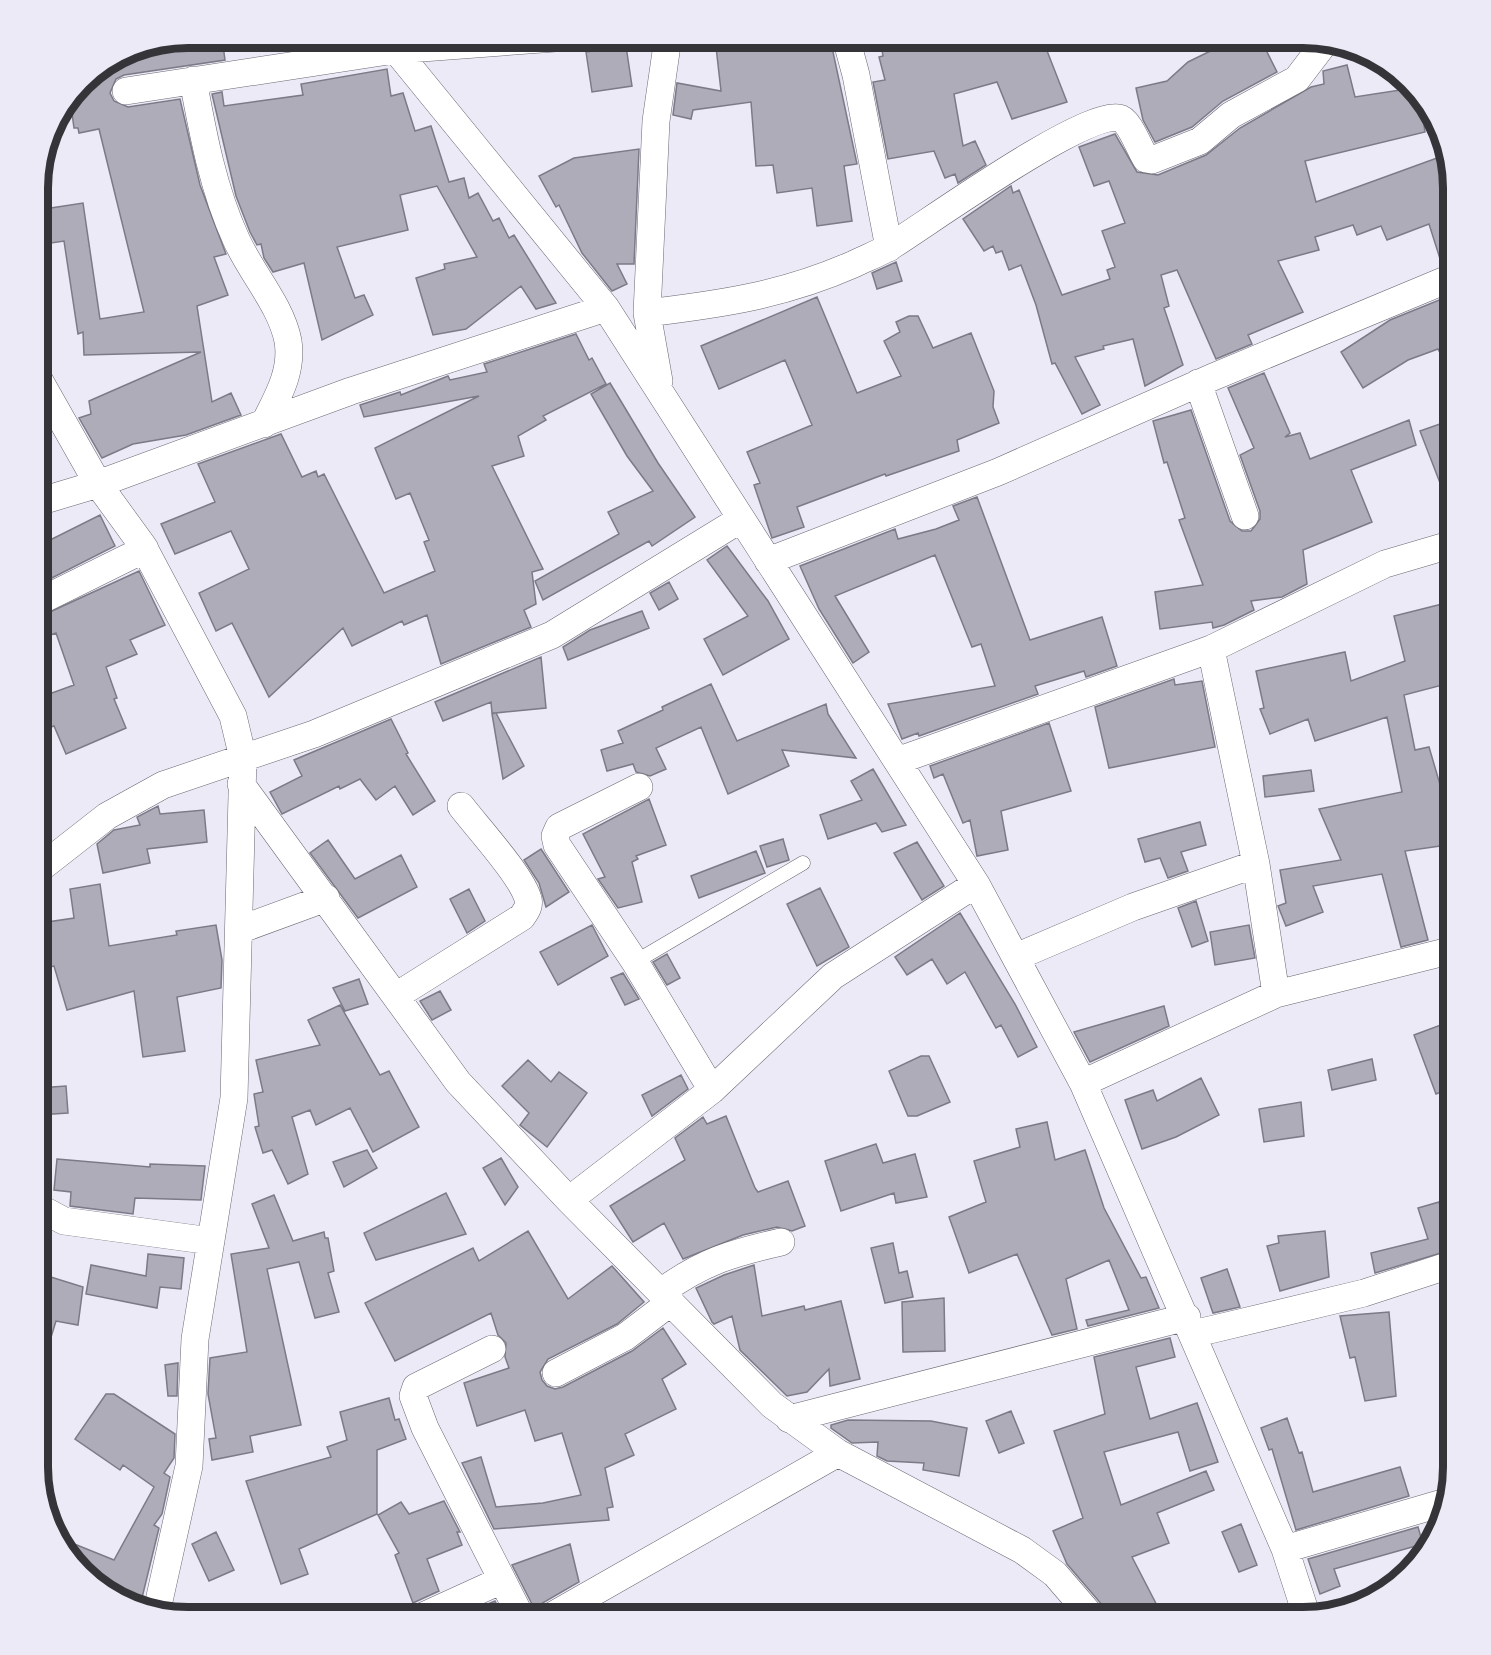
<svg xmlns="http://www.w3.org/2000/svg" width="1491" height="1655" font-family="'Fira Sans',sans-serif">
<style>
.building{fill:#adacb8;stroke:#7c7a86;stroke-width:1.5}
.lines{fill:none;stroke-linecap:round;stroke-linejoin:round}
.lane-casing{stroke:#696873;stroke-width:15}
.street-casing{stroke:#696873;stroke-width:28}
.lane{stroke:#fff;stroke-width:14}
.street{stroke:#fff;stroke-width:27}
.rim{fill:none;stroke:#343439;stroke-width:8}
</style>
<rect width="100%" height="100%" fill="#ebeaf6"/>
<!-- building -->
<path class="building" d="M188,38H222L225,60L124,75L116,79L110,93L114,101L128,107L180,99L200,185L226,254L214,257L228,295L197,306L212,402L231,393L241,415L186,435L133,444L102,458L79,418L91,414L89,401L201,352L84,355L83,332L78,334L64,241L38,245V210L83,203L100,319L144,312L99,129L79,133L78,128H74L70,99L88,75L130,49Z
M715,38H830L857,164L844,166L852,221L817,226L812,188L777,193L773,165L756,166L751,102L693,110L691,119L673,115L677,83L721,91Z
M880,38H1042L1067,102L1012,119L997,82L954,94L963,146L975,141L986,165L958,183L955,174L945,178L934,151L888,159L873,82L885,80L879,57L883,56Z
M1237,38H1260L1277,72L1223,101L1192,127L1155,142L1143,120L1136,88L1167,81L1188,62Z
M626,46L632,86L592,92L586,52Z
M1347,65L1355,97L1413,88L1419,93L1425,132L1305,161L1316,202L1437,158L1448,157L1454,187V262L1442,265L1429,224L1387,240L1381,226L1357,235L1353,225L1315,237L1319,250L1278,261L1303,312L1248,335L1252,344L1216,359L1177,270L1161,275L1169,306L1164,308L1183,365L1145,386L1133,339L1103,346L1104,349L1075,357L1100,405L1082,414L1055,363L1052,364L1036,305L1021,265L1009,270L1002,251L996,253L993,246L984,251L963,219L1011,186L1013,193L1019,190L1062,295L1110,279L1107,270L1115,267L1102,231L1125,223L1109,181L1094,186L1079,147L1115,134L1137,172L1158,175L1206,155L1240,128L1311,87L1324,84L1323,71Z
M387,69L391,96L403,93L415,131L431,126L449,182L464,178L469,198L478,193L493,221L499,218L509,238L514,235L556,303L536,309L521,286L466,329L433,335L416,278L445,269L444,264L477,257L437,186L400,195L408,230L337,247L355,298L364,295L373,315L322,340L304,263L273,272L264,258L261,244L257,245L250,232L236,196L212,94L222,92L224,106L303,95L301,84Z
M639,149L634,264H617L627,284L612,291L582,253L559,205L556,207L539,176L574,158Z
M896,262L902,281L877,289L872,273Z
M1454,294V380L1438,349L1408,360L1363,388L1341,352L1390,320Z
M817,297L857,393L901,376L884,341L900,332L896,322L909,316H918L933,348L971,333L994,391L993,407L999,423L957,440L959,451L886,476L885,474L797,507L804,527L772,538L754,485L760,483L747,452L812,425L785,360L719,389L701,346Z
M576,334L589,360L592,358L606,384L543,416L546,420L518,436L524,456L492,466L543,569L532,572L536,604L524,610L531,627L441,664L427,615L404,625L402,621L352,646L343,628L269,697L232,623L216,631L199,593L249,569L231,531L175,554L161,524L215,502L198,464L281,434L302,477L316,471L318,477L324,474L384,593L435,571L424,542L429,540L410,493L396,499L375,448L479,396L364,417L360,405L400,392L401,395L448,376L450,380L487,372L484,364Z
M1264,373L1290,433L1285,437L1300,433L1310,459L1409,420L1416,445L1351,470L1372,522L1303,550L1307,584L1282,597L1251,601L1254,610L1224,625L1213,628L1212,622L1160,629L1155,592L1203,585L1179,520L1185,518L1167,462L1164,463L1153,421L1191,410L1230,521L1242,531H1251L1260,519V511L1240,455L1254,448L1228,388Z
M610,383L658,463L695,517L652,546L649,541L543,600L535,581L619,534L608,512L653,491L627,456L591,394Z
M1454,419V513L1452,514L1420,431Z
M977,497L1030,640L1102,617L1117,666L1086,677L1084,671L1035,686L1038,694L919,736L918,733L902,739L888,704L995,686L981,644L972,647L935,555L835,596L869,652L853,663L819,609L800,566L895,529L898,539L936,529L959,520L953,506Z
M100,515L115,546L38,585V546Z
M727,546L768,601L789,639L723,675L704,639L748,616L707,560Z
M139,571L165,625L130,640L137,654L106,667L117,698L114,699L126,728L66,754L54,726L38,731V698L74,685L56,633L45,637L39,617Z
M669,582L678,599L659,610L650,593Z
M1454,601V682L1404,695L1415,750L1429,747L1451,822H1454V844L1405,851L1428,940L1401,947L1382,874L1313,886L1323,912L1286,926L1278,906L1286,903L1280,870L1341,860L1319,809L1402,792L1387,717L1315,741L1308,719L1270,734L1260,709L1264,708L1256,671L1345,652L1351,681L1405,661L1394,616Z
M642,611L649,628L568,660L563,647L590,630Z
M541,657L546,708L496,713L524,766L503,779L492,714L495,713H492L491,702L443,721L435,702Z
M1174,679L1175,685L1202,681L1215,747L1109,768L1095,707Z
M711,684L737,741L826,704L828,714L856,758L782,750L789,766L728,794L701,727L656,748L666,769L650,776L636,772L633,764L607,771L601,750L623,743L618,731L663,710L662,707Z
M391,719L408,753L406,754L435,801L413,815L395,786L376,800L360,779L340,789L339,786L282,814L270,792L302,776L294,760Z
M1049,723L1071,791L1001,811L1008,850L977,856L970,820L963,823L943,774L934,778L930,766Z
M873,769L906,825L882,832L876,823L828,839L820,815L862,800L851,781Z
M1311,770L1314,791L1265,797L1263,776Z
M649,799L666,845L636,856L638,859L632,862L642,902L618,908L598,879L605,877L583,834Z
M158,806L160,814L204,810L207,842L147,849L150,863L103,873L97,844L114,830L140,825L137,817Z
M1200,822L1206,845L1181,852L1188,871L1168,878L1160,858L1145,862L1138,839Z
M783,839L789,860L767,867L760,846Z
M328,840L355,879L401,855L417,887L358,918L310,853Z
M917,842L944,886L922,900L894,853Z
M541,849L569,892L546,907L539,883L524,860Z
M756,851L765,873L699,898L691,876Z
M100,884L109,946L177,935L176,931L216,925L222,960L221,988L177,997L185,1051L143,1057L134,991L67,1010L54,966L49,967L41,923L74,918L70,889Z
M820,888L849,947L817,966L787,904Z
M469,889L485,921L467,933L450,899Z
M1196,901L1208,941L1192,947L1178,908Z
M960,913L1015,1004L1037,1047L1018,1057L1001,1025L996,1028L965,972L947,984L932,959L907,975L895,957Z
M592,925L608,956L558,985L540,952Z
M1249,925L1255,958L1215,965L1210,932Z
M667,954L680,978L667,985L653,962Z
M623,973L639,999L625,1005L611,978Z
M359,979L368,1004L345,1011L333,988Z
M440,991L451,1010L432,1020L420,1001Z
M340,1005L380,1075L389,1071L419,1127L373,1152L350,1108L316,1125L310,1110L292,1117L308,1174L288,1184L272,1150L263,1153L255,1127L259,1126L254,1094L263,1092L256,1060L320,1045L308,1020Z
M1164,1006L1169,1026L1090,1062L1074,1032Z
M1454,1020V1087L1436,1094L1414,1035Z
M921,1056H929L950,1102L917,1116H908L889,1071Z
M1372,1059L1376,1080L1332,1090L1328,1070Z
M528,1060L551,1082L559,1072L587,1093L547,1147L520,1125L529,1113L502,1086Z
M681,1075L688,1089L652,1116L642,1095Z
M1201,1078L1219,1115L1176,1137L1142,1149L1125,1100L1153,1090L1157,1101Z
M66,1086L68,1113L38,1115V1088Z
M1301,1102L1304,1136L1264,1142L1259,1109Z
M726,1116L755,1188L758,1192L788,1181L805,1226L792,1231L777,1227L743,1235L683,1259L664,1223L633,1242L610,1206L685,1160L675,1138L703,1117L707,1124Z
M1047,1122L1055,1160L1085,1150L1104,1208L1141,1278L1146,1277L1159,1308L1088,1326L1086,1320L1129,1310L1109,1260L1066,1279L1077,1329L1052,1335L1017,1254L969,1273L949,1217L986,1202L974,1161L1020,1147L1016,1129Z
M876,1144L883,1163L915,1154L927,1197L896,1203L894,1193L841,1211L825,1161Z
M367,1150L377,1168L344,1187L333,1162Z
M501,1158L518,1187L505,1205L483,1168Z
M57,1159L150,1167V1164L205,1166L201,1200L135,1198L133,1214L70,1206L71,1192L54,1190Z
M446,1193L466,1234L376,1260L364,1233Z
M274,1195L293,1241L324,1232L325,1238H328L334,1271L328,1273L339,1312L315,1318L299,1262L267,1269L301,1425L250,1436L253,1452L212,1460L209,1439L216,1438L208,1394L210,1358L247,1352L231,1254L269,1248L252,1204Z
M1439,1202L1454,1249L1375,1273L1371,1253L1428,1239L1418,1208Z
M528,1231L568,1299L612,1266L644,1302L617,1324L548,1359L540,1372L542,1380L547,1386L555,1389L563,1387L632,1351L663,1328L686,1364L662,1379L676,1409L625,1434L634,1455L605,1468L613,1507L607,1508L609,1520L494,1529L462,1463L481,1457L496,1507L543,1503L581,1495L562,1433L535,1441L525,1410L477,1426L464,1383L509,1368L505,1357L506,1343L498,1335L491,1313L395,1361L365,1303L473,1248L479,1261Z
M1325,1231L1329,1277L1280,1291L1267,1246L1279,1243L1278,1236Z
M893,1243L899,1273L907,1271L913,1297L885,1303L871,1248Z
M148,1254L184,1258L181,1289L160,1287L157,1308L86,1294L91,1265L146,1276Z
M754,1265L762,1316L804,1306L805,1310L841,1301L860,1379L830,1386L829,1369L807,1392L787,1396L740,1350L732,1316L714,1324L712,1322L696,1288L724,1275Z
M1227,1269L1240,1307L1213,1313L1201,1278Z
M38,1273L83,1287L78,1325L56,1321L43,1363H38Z
M944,1298L945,1351L903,1352L902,1302Z
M1389,1312L1396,1396L1365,1401L1355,1357L1350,1358L1340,1316Z
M1170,1338L1175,1357L1136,1367L1150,1419L1197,1403L1218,1462L1190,1471L1178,1432L1104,1452L1121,1505L1206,1471L1214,1490L1157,1513L1169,1543L1132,1557L1163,1617H1107L1104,1607L1067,1564L1053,1531L1083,1518L1054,1431L1105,1414L1094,1357Z
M178,1363L177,1396H168L165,1365Z
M106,1394H114L175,1434L174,1458L164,1473L170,1477L162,1514L154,1525L159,1528L140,1606L121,1602L106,1590L109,1580L82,1570L69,1559L57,1537L114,1560L154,1487L123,1465L120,1470L75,1439Z
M389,1398L395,1420L399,1419L406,1439L377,1450V1514L299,1549L308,1574L281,1584L246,1481L331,1457L327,1447L347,1440L340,1412Z
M1011,1411L1024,1443L999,1453L986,1421Z
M1287,1418L1299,1453L1302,1452L1313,1492L1400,1467L1409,1496L1296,1530L1272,1449L1269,1450L1261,1428Z
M848,1420L931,1421L967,1428L959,1476L923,1470L924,1463L887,1461L877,1456L878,1442L852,1443L831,1428V1425Z
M444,1501L460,1532H457L462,1545L427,1559L439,1591L413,1603L395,1555L399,1553L378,1515L401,1502L409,1514Z
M1241,1524L1257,1565L1239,1572L1222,1532Z
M1418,1527L1423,1544L1334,1569L1340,1586L1320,1594L1308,1559Z
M216,1532L234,1570L209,1581L192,1544Z
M570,1544L579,1582L534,1608L512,1565Z
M495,1601L502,1615L495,1617H458Z"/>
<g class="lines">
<defs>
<path id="lane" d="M635,962L803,863"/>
<path id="street" d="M386,38L606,308L976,884L1083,1083L1285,1549L1307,1617
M846,38L856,75L889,248
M193,80C203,134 213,189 236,239C251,273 281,305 288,341C293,372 277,398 264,424
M126,91L395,50L555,38
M647,313C722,304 784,295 854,264C866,258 880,253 891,246C928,223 1083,111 1119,118C1129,119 1140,150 1146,159L1152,160L1200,141L1231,115L1297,79L1326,41
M38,378L98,484L143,546L233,716L243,758L234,1098L195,1339L189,1466L157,1610
M659,381L647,313L656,121L668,38
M1198,383L1245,516
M38,502L98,484L351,391L606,308
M768,561L998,472L1213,377L1453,277
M38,602L145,549L143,546
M1211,649L1256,864L1276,994
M897,761L1211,649L1385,564L1453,544
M241,784L458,1082L569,1200L772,1405L838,1453L1022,1550L1055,1574L1092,1617
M639,787L559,827L555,836L557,845L635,962L712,1090
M38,870L107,816L163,785L314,734L552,635L741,519
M239,930L326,898
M1016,957L1133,907L1256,864
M396,996L522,917C526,911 530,906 528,899C522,876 477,827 461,806
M1083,1083L1276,994L1453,950
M569,1200L712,1090L833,976L976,884
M38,1207L64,1221L211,1241
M661,1292C702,1262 732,1253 781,1242
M1193,1334L1364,1293L1453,1264
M492,1349L416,1387L413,1396L425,1428L521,1617
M556,1373L625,1337L671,1302
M789,1419L1187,1317
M1285,1549L1446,1502
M421,1617L502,1580
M550,1617L838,1453"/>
</defs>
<!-- lane casing -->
<use href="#lane" class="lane-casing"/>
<!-- street casing -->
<use href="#street" class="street-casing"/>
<!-- lane -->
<use href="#lane" class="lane"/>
<!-- street -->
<use href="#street" class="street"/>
</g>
<!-- crop -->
<path d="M0 0H1491V1655H0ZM188 48H1303A140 140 0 0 1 1443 188V1467A140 140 0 0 1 1303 1607H188A140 140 0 0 1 48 1467V188A140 140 0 0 1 188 48Z" fill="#ebeaf6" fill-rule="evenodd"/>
<path class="rim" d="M188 48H1303A140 140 0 0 1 1443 188V1467A140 140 0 0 1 1303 1607H188A140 140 0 0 1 48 1467V188A140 140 0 0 1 188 48Z"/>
</svg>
